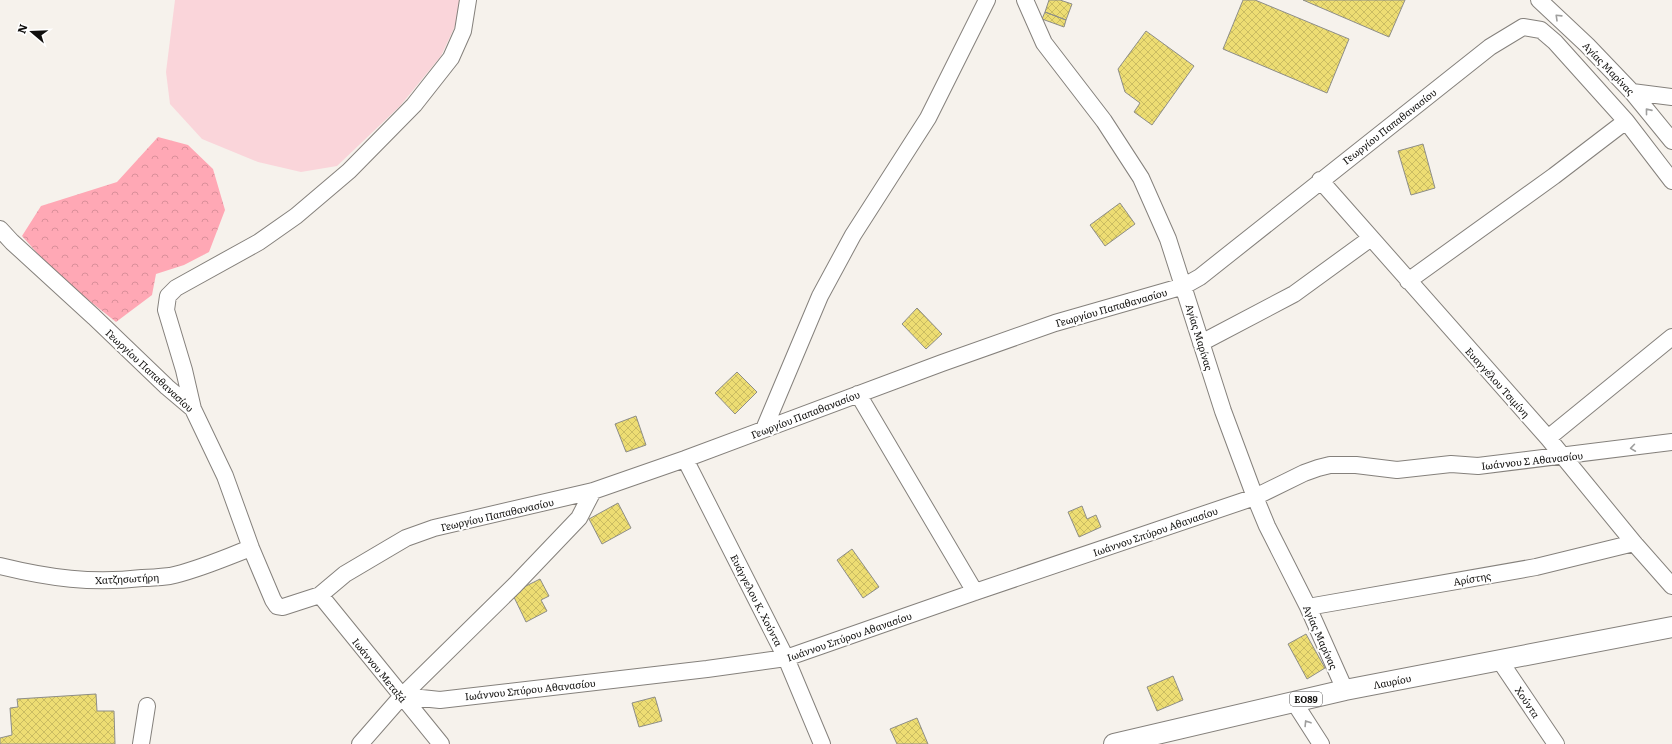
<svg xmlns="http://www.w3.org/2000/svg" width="1672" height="744" font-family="Literata,serif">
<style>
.grass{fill:#fad5da}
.forest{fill:url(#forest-crowns)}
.building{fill:url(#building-cross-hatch);stroke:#8e8e88}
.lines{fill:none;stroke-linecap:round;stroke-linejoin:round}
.minor-casing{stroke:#85817c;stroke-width:18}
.major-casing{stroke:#85817c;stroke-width:22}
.minor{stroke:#fff;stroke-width:16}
.major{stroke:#fff;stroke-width:20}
.oneway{stroke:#9f9f9e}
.labels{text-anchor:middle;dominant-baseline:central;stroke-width:4;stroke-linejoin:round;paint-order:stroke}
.shield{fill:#fff;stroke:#585756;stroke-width:1}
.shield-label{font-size:9px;font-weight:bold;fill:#100f0d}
.street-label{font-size:10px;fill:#100f0d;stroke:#fff}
</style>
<defs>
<pattern id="forest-crowns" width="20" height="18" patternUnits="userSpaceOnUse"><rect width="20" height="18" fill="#ffa8b5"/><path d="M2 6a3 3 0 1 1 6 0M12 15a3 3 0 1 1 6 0" fill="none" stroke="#da8f9a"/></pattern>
<pattern id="building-cross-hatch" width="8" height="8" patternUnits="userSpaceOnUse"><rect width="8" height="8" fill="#eddd73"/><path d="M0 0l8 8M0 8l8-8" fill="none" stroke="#cabc62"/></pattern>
</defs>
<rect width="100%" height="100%" fill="#f6f2ec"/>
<!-- grass -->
<path class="grass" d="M175,0H460L456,24L441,56L400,106L337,166L301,172L258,162L202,139L170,104L166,72Z"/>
<!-- forest -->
<path class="forest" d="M158,137L188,145L213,169L225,210L209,252L184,265L156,274L152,295L116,322L56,274L22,236L41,206L117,182Z"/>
<!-- building -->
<path class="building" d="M1049,0H1060L1072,4L1066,20L1045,12Z
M1243,0H1255L1349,39L1327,93L1223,49Z
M1303,0H1405L1389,37Z
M1045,12L1066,20L1064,27L1042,19Z
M1146,31L1194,66L1152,125L1134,112L1140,103L1125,92L1118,69Z
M1423,144L1435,188L1411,195L1398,151Z
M1120,203L1135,224L1105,246L1090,225Z
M917,308L942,334L926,349L902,324Z
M737,372L757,392L735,414L715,393Z
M636,416L646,445L626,452L615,424Z
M618,503L631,528L602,544L589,519Z
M1082,506L1087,519L1096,515L1101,527L1079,537L1068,512Z
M852,549L879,587L863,598L837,560Z
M540,579L549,596L541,600L547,611L526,622L512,593Z
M1306,634L1325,668L1307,679L1288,644Z
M1173,676L1183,700L1157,711L1147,687Z
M96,694L97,711H114L115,744H0V738L12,735L10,708L18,707L17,699Z
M655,697L662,721L639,727L632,703Z
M917,718L928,744H897L890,729Z"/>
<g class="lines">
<defs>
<path id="minor" d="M1025,0L1044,43L1104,121L1141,178L1168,239L1223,411L1255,497L1267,526L1308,607L1345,690
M1539,0L1587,45L1632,92L1672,141
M1632,92L1672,97
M1320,180L1548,438L1634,543L1672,586
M0,229L12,242L94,317L167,387L193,409L225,476L251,548L273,600L277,606L283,607L320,595L345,574L389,548L406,538L434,528L593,491L685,459L942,363L1055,323L1184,286L1200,277L1490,47L1523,27L1541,30L1555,42L1626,121L1672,181
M1408,281L1554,176L1626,121
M1201,343L1294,294L1371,238
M858,394L975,592
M193,409L184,370L166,310L168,296L176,288L259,242L296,216L349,171L414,105L451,58L463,31L468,0
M764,429L820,296L853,235L928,118L987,0
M1548,438L1672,337
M685,459L786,658L822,744
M0,566C49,578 92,584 142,578C151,578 161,577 170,576C198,570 224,558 251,548
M320,595L441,744
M1308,607L1536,567L1634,543
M1500,661L1556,744
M402,696L440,700L707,669L786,658L975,592L1255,497L1304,473L1318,468L1330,465H1356L1397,470L1451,464L1478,466L1672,442
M1294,702L1321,744
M141,744L147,706
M360,744L402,696L515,585L579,518L593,491"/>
<path id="major" d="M1114,744L1345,690L1672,627"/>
</defs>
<!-- minor casing -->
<use href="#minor" class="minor-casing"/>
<!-- major casing -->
<use href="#major" class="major-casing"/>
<!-- minor -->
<use href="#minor" class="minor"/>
<!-- major -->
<use href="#major" class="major"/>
</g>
<!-- one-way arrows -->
<defs><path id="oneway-chevron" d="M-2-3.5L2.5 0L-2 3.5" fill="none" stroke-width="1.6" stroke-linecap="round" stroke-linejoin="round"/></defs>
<g class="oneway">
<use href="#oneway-chevron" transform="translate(1558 17) rotate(-136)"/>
<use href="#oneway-chevron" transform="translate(1648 111) rotate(-129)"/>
<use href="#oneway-chevron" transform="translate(1633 448) rotate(172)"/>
<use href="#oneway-chevron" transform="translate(1307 723) rotate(-122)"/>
</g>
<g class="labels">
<!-- shield labels -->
<rect class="shield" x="1290" y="692" width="32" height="14" rx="3"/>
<g class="shield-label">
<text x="1306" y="699">ΕΟ89</text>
</g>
<!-- street labels -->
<g class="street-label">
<text transform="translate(1609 68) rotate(46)">Αγίας Μαρίνας</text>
<text transform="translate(1389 126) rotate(-38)">Γεωργίου Παπαθανασίου</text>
<text transform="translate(1111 307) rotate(-16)">Γεωργίου Παπαθανασίου</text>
<text transform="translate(1200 337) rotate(73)">Αγίας Μαρίνας</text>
<text transform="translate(150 370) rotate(43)">Γεωργίου Παπαθανασίου</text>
<text transform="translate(1498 382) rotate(48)">Ευαγγέλου Τσιμίνη</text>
<text transform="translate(805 414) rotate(-21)">Γεωργίου Παπαθανασίου</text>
<text transform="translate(1532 460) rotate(-6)">Ιωάννου Σ Αθανασίου</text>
<text transform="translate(497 514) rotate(-13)">Γεωργίου Παπαθανασίου</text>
<text transform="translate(1155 531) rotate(-19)">Ιωάννου Σπύρου Αθανασίου</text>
<text transform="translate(127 578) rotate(-3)">Χατζησωτήρη</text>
<text transform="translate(1472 578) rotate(-10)">Αρίστης</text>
<text transform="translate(757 600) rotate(63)">Ευάγγελου Κ. Χούντα</text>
<text transform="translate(849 636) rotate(-19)">Ιωάννου Σπύρου Αθανασίου</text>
<text transform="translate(1321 637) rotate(66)">Αγίας Μαρίνας</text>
<text transform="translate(380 670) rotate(51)">Ιωάννου Μεταξά</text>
<text transform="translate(1392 681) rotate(-11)">Λαυρίου</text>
<text transform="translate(530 689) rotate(-6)">Ιωάννου Σπύρου Αθανασίου</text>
<text transform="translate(1528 702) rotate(56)">Χούντα</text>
</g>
</g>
<!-- north arrow -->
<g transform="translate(32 32) rotate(289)" stroke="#ffffff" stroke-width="3" paint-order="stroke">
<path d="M0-3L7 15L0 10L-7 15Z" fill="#100f0d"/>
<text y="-6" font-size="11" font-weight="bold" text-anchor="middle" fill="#100f0d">N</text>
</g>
</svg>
